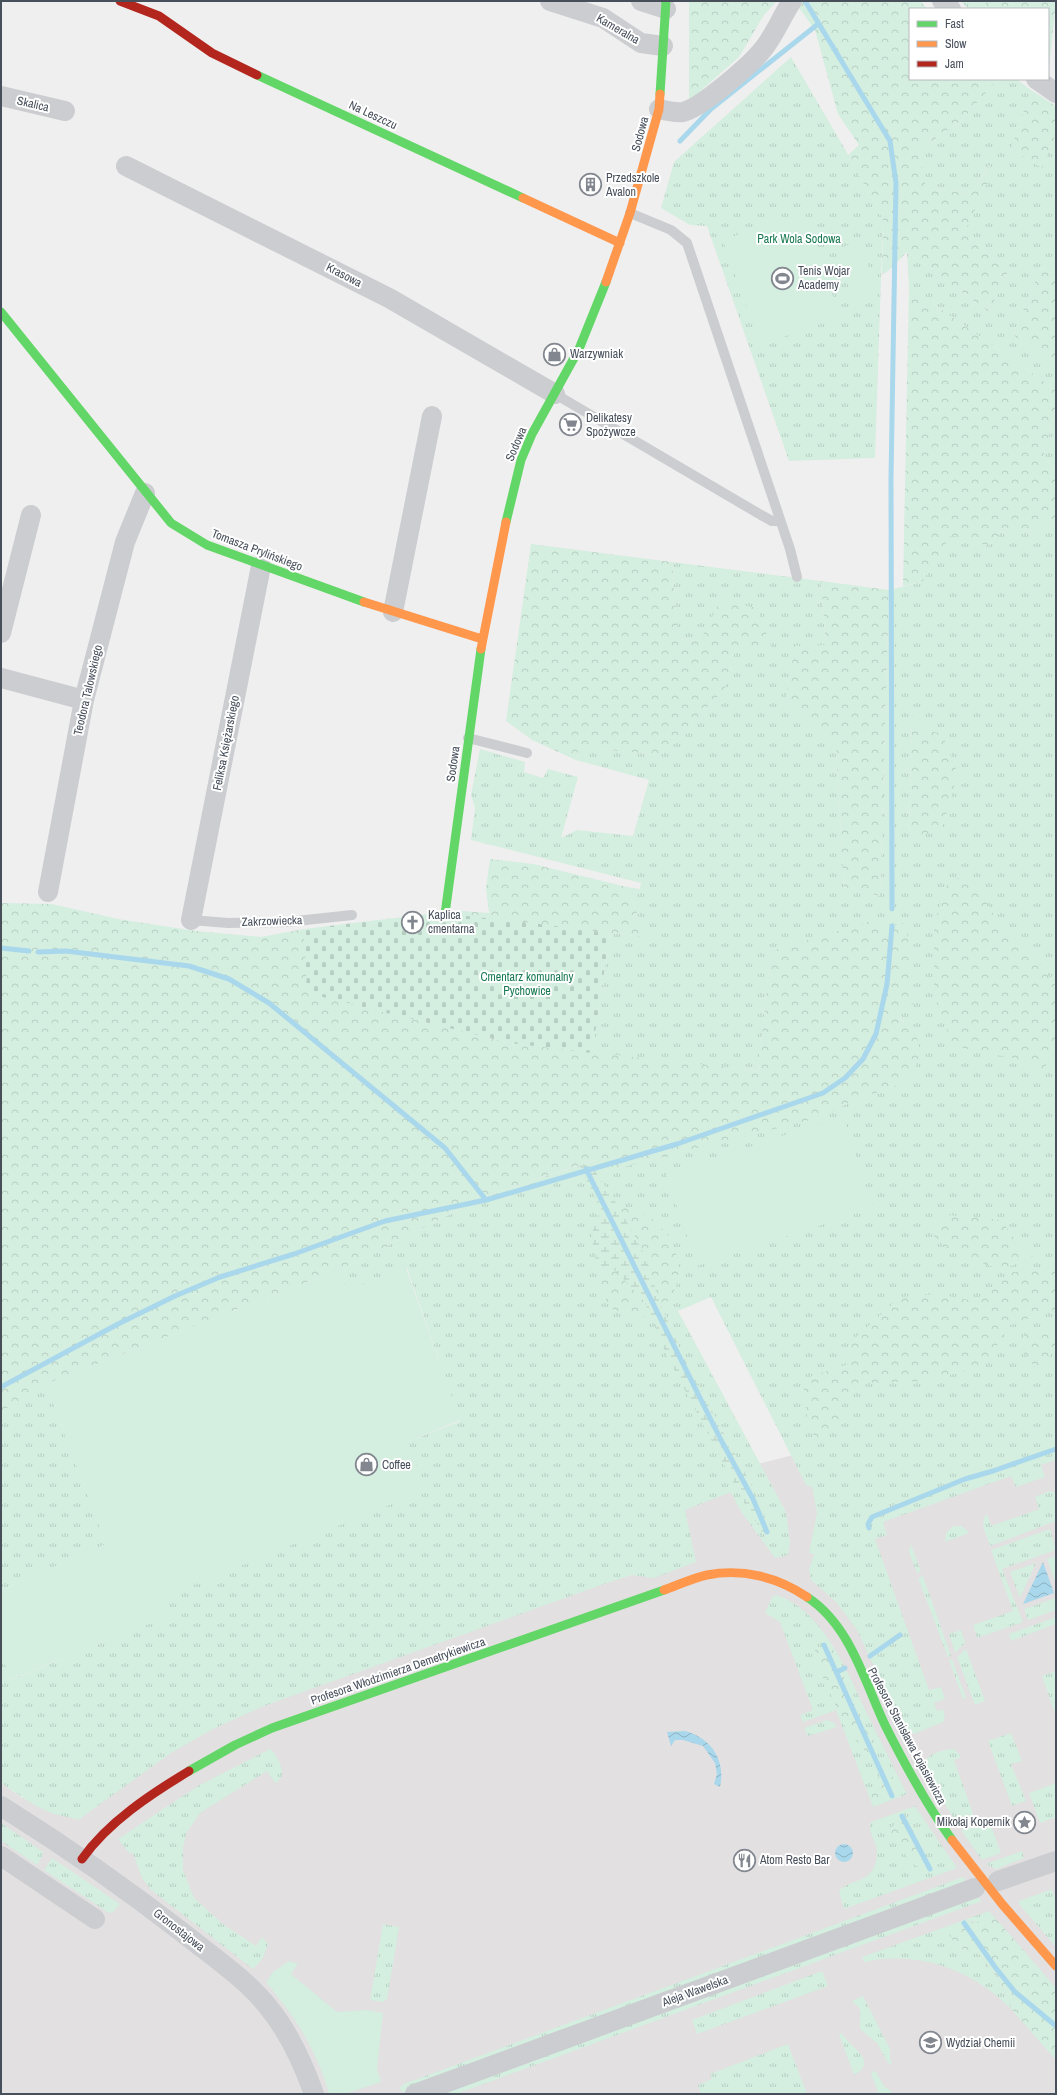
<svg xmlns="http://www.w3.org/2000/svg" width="1057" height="2095" font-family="'Archivo Narrow',sans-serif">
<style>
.education{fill:#e2e0e1}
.grass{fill:url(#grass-tufts);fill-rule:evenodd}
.forest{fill:url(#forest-crowns)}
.wetland{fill:url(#wetland-marsh)}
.cemetery{fill:url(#cemetery-stones)}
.garden{fill:#d4eee0}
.water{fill:url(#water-waves)}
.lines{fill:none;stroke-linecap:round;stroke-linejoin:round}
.stream{stroke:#a9d7eb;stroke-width:5}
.lane{stroke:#cbcdd0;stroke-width:10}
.street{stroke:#cbcdd0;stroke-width:20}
.fast{stroke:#63d668;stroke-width:9}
.slow{stroke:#ff974d;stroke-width:9}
.jam{stroke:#b3261e;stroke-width:9}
.labels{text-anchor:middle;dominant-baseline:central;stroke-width:4;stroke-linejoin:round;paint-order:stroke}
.street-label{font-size:12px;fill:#474f5b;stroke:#fff}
.poi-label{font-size:12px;fill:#474f5b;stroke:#fff;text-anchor:start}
.park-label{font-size:12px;fill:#197a52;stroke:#fff}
</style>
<defs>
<pattern id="grass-tufts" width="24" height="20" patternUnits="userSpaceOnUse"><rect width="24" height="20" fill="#d4eee0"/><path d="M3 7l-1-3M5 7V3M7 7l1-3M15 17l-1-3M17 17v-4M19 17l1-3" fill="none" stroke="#b7cec2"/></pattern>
<pattern id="forest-crowns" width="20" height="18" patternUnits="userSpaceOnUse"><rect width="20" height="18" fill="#d4eee0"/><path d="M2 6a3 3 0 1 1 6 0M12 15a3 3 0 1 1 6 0" fill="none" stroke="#b7cec2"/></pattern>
<pattern id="wetland-marsh" width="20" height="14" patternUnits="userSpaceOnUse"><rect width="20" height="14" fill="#d4eee0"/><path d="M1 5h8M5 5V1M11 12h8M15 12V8" fill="none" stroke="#b7cec2"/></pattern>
<pattern id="cemetery-stones" width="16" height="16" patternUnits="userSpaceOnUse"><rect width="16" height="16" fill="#d4eee0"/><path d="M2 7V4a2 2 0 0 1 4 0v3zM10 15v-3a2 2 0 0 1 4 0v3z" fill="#b7cec2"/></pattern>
<pattern id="water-waves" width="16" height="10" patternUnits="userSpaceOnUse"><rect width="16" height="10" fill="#a9d7eb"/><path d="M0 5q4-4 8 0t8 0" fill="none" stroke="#8bb1c1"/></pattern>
</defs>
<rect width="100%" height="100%" fill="#f0efef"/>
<!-- education -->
<path class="education" d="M1056,1387V2094H1V1783L22,1798L160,1738L758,1464Z"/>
<!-- grass -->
<path class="grass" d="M960,1H986L985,9H969Z
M791,57L846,151L883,219L875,458L789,461L707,226L690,225L661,208L674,162Z
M998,79H1016L1031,90L1011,149L1042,167L1056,134V277L1041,268L1013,335L1056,364V390L909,287L907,252L989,312L1008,271L964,233L992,170L988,166L972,193L925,189L919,150L961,121Z
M1056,406V472L1043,457Z
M1056,521V1460L1041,1465L1045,1477L1016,1487L1011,1476L883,1522L887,1535L875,1539L929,1690L941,1687L945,1699L934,1703L937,1711L943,1709L945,1717L943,1722L914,1734L903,1729L857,1630L836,1602L811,1580L809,1570L814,1554L809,1553L817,1513L812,1487L806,1485L711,1297L678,1311L786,1512L790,1543L788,1555L775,1558L740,1510L731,1492L685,1510L696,1562L654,1578L632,1575L604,1584L264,1706L213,1729L171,1753L78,1820C70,1817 62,1816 54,1814C35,1807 17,1794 1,1783V1655L12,1679L170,1615L164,1597L407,1442L460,1421L407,1268L346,1291L339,1270L488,1195L596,1160L607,1171L826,1114L856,1099L875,1093L902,1051L904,1022L898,1016L905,1002L887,927L874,921L771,951L758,1071L592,1053L610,933L646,937L627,887L640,889L641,883L471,840L475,808L471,795L480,749L525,762L524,772L543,778L548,769L578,777L561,838L577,830L633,836L649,780L576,760L579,747L660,755L724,690L736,646L772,648L678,639L672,562L821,581L826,645L786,699L836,744L844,887L880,896L889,590L922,582L951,534L988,546L1005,528L1030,531L1047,523ZM912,717L926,730L909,836Z
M46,1384L106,1544L1,1590V1412Z
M1049,1491L1056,1493V1521L990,1546C987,1536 978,1522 987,1514L991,1526L1039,1509L1035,1497Z
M953,1526H962L969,1533L945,1542L946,1533Z
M1050,1529L1056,1550L1002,1569L1023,1622L977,1638L973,1625L1013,1611L991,1550Z
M911,1544L921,1572L917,1573L909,1552Z
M1056,1556V1584L1047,1559Z
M1036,1563L1020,1598L1010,1572Z
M923,1576L951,1656L948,1657L918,1578Z
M776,1595C824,1610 848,1674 868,1715C881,1742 894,1768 907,1794L873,1807L836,1710L803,1722L800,1715L813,1710L780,1622L765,1613L772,1597Z
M1056,1598V1610L1028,1620L1024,1609Z
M1056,1617V1624L1011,1641L1009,1634Z
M961,1630L965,1643L955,1653L949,1634Z
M966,1649L985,1701L975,1705L957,1657Z
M952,1659L966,1698L963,1699L949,1660Z
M1056,1671V1716L1042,1676Z
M827,1720L833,1722L837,1727L808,1736L804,1728Z
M1011,1733L1022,1761L1011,1764L1026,1801L1012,1806L988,1741Z
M270,1749C276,1752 283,1768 282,1775C281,1779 278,1781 275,1783L267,1771L200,1813L187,1832L183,1847V1870L194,1898L224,1925L256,1946L262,1937L268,1944L263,1958L253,1969L151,1890L142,1878L133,1853H129L118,1839L198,1786Z
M954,1749L959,1754L960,1758L954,1760L975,1819L958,1825L925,1772L923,1763C928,1754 944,1749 954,1749Z
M1056,1783V1817L1040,1823L1029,1793Z
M915,1806L957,1868L844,1909L839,1891C851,1877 877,1885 877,1852C877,1843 867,1831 871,1822Z
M989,1820L1001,1853L982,1860L961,1830Z
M1,1823L42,1851L43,1855L37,1865L1,1841Z
M1022,1851L1024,1858L996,1869L986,1864Z
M52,1858L120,1904L113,1912L109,1913L44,1870Z
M963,1877L965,1879L962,1884L403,2092L399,2088L404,2084Z
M1052,1889L1056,1901V1947L1019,1904V1901Z
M977,1896L982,1901L456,2094H440Z
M989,1911L1000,1923L990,1915L979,1922L970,1921L960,1948L979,1954L999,1980L1013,2011C974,1970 919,1950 864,1962L862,1957Z
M383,1924L399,1927L387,1999L383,2002L370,2000Z
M822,1971L828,1986L697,2034L692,2020Z
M863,1996L890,2049V2058L892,2065L888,2063L877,2043L860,2029V2009L852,2001Z
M842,2033C847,2046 881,2060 854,2075L839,2034Z
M788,2044L807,2094H701L698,2085L712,2079L710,2074Z
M873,2071L876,2072L884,2086L894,2094H879L871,2074Z"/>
<!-- forest -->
<path class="forest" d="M689,1H777L764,15L739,57L689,101Z
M794,1H920L928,9H910V79H998L961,121L919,150L926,189L972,193L989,165L993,171L964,233L1008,271L989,312L907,252L888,271L882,274L883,219L848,155L859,145L838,114L815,30Z
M986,1H1056L1049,69L1048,9H985Z
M1031,90L1056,106V134L1042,168L1011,149Z
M1041,268L1056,277V364L1013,335Z
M909,287L1056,390V406L1043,457L1056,472V521L1047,523L1030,531L1005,528L988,546L951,535L922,582L903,586Z
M531,544L672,562L678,639L700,641L720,601L757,608L772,649L736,646L724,690L660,755L579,747L576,760L532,740L506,721Z
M821,581L889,590L880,896L844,887L836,744L786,699L795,646L826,645Z
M912,716L926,730L942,734L958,774L941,832L909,836Z
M490,859L533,864L627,887L646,937L451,915L462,911L489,913L486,888Z
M965,874L980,891L996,919L1037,961L1056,986V1051L1042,1071L1012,1058L953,1046L934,995V924L947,885Z
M1,903L52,904L118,919L196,931L261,937L304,929L308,993L510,1043L758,1071L771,951L874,920L887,927L903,923L908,937L913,1014L912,1015L905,1003L898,1016L917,1038L920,1052L916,1066L906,1079L894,1087L856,1099L818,1118L607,1171L595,1160L488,1195L339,1270L46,1384L1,1412Z
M620,1205C634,1210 649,1214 660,1226C686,1252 686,1299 650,1315C640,1319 630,1319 621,1314C617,1312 613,1310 611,1307C601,1295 600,1279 597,1264L616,1271L613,1206Z
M947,1215L1001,1220L1019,1245L1033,1257L1011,1266L993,1267L948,1250L930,1232Z
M1056,1270V1309L1010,1325L985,1365L929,1381L863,1383L844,1398L838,1423L818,1445L807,1418L803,1379L849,1364L850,1343L900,1297L938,1294L979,1302L1013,1272Z
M1047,1328L1056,1335V1346L1039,1373L1015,1339Z
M822,1647L831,1648L836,1653V1663L852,1692L856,1712L862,1725L874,1741V1749L872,1753L869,1754C860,1746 854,1737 846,1729L814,1657L815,1650Z
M886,1770L897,1781L896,1791L883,1803H875C874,1802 872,1800 871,1798C867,1791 880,1774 886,1770Z
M906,1819C913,1834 924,1836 923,1854C923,1859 924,1863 922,1867L920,1868L913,1864L889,1835C890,1826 897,1821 906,1819Z
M985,1915H990L1000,1923L1056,1988V2060L1013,2011L999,1980L979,1954L960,1948L953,1941L950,1934L961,1922H979Z"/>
<!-- wetland -->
<path class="wetland" d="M590,1163L623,1214L645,1256L660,1303L684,1358L752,1486L771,1532L765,1536L748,1510L667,1356L644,1301L616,1271L597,1264C591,1242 589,1230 601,1210L580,1167Z"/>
<!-- cemetery -->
<path class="cemetery" d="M436,913L516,921L610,933L592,1053L510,1043L307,993L304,929Z"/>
<!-- garden -->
<path class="garden" d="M804,212L840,317L760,345L723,240Z
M859,241L878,292L854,301L835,250Z
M843,1116L873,1208L697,1266L666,1174Z
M406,1268L460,1420L407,1442L426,1490L164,1597L171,1615L11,1679L1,1655V1590L106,1544L46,1384L339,1270L346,1291Z
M289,1961L298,1964L291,1974L337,2012L367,2010L383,2013L377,2069L381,2082L345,2094H329C316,2048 296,2019 266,1982L273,1972Z"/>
<!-- water -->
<path class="water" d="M1043,1562L1054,1593L1023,1604Z
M685,1731C711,1738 726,1760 720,1787L714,1784L717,1774L715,1763L703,1746L683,1740H675L671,1746L667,1732Z
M835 1853a9 9 0 1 1 18 0a9 9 0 1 1-18 0Z"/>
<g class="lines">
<!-- stream -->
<path class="stream" d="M805,1L890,141L896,183L891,478L892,909
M680,141L711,109L818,24
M1,948L29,951
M38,952L66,951L189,966L229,979L269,1003L445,1148L486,1200
M586,1169L721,1440L753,1499L767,1532
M1,1387L118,1324L175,1296L220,1277L294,1254L385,1221L486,1200L677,1144L823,1093L845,1078L863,1059L876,1034L887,984L892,926
M869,1528L868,1524L872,1517L965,1479L993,1471L1056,1449
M824,1645L892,1796
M870,1656L900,1635
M837,1672L845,1668
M902,1816L930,1869
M964,1923L995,1967L1015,1992L1056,2026"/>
<!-- lane -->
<path class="lane" d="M630,213L671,230L687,243L790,549L797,577
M555,394L761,515L772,521H780
M468,738L527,753
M191,920L228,923L287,922L352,915"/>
<!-- street -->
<path class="street" d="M550,1L603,18L641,43L663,46
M641,1L666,9
M942,1L951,9
M1036,79L1056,93
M1,96L65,111
M659,109C667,111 675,113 683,112C701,108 752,64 764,48C775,34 782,16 792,1
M126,166L389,298L555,394
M393,612L432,416
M1,633L31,515
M1,678L84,700
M48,892L84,700L125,542L145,493
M191,920L261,566
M1,1806C65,1846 128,1890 187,1936C216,1959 247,1980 269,2008C290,2034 303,2063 314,2094
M1,1856L95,1919
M998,1881L1056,1861
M415,2094L975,1888"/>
<!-- fast -->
<path class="fast" d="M257,75L523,198
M660,94L666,1
M1,312L171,523L207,545L364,602
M506,522L521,460L532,434L579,349L606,282
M445,914L481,649
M807,1597C850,1625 864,1680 885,1725C905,1765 926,1804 952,1840
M189,1771L235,1745L272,1728L664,1590"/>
<!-- slow -->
<path class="slow" d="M523,198L620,243
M606,282L630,213L659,109L660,94
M364,602L482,639
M481,649L506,522
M664,1590C678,1585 693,1578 707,1575C742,1568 778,1577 807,1597
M952,1840L1002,1904L1056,1966"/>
<!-- jam -->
<path class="jam" d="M120,1L159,16L212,53L257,75
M82,1859C108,1822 151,1794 189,1771"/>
</g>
<!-- icons -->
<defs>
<symbol id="building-ring" viewBox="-11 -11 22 22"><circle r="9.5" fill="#fff" stroke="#82878f" stroke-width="1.5"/><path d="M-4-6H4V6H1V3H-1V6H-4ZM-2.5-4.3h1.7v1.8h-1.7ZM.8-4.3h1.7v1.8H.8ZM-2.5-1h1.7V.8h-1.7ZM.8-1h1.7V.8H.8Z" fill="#82878f"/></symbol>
<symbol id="stadium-ring" viewBox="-11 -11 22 22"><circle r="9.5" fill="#fff" stroke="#82878f" stroke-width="1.5"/><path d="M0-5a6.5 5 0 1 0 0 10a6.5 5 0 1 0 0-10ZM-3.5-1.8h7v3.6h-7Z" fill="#82878f"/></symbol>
<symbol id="shop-ring" viewBox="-11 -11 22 22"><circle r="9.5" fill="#fff" stroke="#82878f" stroke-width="1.5"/><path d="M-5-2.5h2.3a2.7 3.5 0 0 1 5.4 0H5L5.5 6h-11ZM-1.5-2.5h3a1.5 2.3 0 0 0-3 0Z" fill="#82878f"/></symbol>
<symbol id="supermarket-ring" viewBox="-11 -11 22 22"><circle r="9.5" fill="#fff" stroke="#82878f" stroke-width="1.5"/><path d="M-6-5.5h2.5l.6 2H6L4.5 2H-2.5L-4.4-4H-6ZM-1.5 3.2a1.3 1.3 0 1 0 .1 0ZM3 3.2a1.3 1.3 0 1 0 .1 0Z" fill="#82878f"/></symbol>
<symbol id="church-ring" viewBox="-11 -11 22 22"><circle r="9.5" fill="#fff" stroke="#82878f" stroke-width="1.5"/><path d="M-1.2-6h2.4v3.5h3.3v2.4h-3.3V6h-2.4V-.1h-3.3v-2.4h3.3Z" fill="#82878f"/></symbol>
<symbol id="sight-ring" viewBox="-11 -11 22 22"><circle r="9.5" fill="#fff" stroke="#82878f" stroke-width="1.5"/><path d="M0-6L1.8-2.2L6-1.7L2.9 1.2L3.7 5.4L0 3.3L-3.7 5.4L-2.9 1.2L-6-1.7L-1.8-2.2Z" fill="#82878f"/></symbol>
<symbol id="restaurant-ring" viewBox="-11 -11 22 22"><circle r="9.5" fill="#fff" stroke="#82878f" stroke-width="1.5"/><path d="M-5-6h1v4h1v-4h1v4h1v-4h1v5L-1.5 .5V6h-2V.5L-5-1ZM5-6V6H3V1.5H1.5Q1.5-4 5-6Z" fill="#82878f"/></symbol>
<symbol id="university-ring" viewBox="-11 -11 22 22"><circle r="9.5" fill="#fff" stroke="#82878f" stroke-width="1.5"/><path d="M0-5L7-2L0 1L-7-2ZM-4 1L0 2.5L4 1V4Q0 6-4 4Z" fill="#82878f"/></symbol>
</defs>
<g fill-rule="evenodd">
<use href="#building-ring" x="578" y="172" width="25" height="25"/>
<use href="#stadium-ring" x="770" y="266" width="25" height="25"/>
<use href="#shop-ring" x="542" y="342" width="25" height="25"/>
<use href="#supermarket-ring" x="558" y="412" width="25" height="25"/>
<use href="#church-ring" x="400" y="910" width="25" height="25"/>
<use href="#shop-ring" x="354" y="1452" width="25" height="25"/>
<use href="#sight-ring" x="1012" y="1810" width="25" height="25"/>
<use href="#restaurant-ring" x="732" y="1848" width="25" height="25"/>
<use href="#university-ring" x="918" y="2030" width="25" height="25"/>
</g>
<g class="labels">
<!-- street labels -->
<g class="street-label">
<text transform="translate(618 29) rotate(30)">Kameralna</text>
<text transform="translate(33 104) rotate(13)">Skalica</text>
<text transform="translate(373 115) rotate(25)">Na Leszczu</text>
<text transform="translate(640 134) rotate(-75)">Sodowa</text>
<text transform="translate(344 275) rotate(27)">Krasowa</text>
<text transform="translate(516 444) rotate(-67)">Sodowa</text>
<text transform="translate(257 550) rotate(21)">Tomasza Prylińskiego</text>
<text transform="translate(88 690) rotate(-77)">Teodora Talowskiego</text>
<text transform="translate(226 743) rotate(-79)">Feliksa Księżarskiego</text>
<text transform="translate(453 764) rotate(-82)">Sodowa</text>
<text transform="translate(272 921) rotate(-2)">Zakrzowiecka</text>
<text transform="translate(398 1671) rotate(-19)">Profesora Włodzimierza Demetrykiewicza</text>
<text transform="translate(907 1736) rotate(62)">Profesora Stanisława Łojasiewicza</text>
<text transform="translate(179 1930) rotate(38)">Gronostajowa</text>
<text transform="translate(695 1991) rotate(-20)">Aleja Wawelska</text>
</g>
<!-- poi labels -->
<g class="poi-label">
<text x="606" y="178">Przedszkole<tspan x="606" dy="14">Avalon</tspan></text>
<text x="798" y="271">Tenis Wojar<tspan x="798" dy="14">Academy</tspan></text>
<text x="570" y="354">Warzywniak</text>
<text x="586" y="418">Delikatesy<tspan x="586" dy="14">Spożywcze</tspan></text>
<text x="428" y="915">Kaplica<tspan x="428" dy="14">cmentarna</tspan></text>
<text x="382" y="1465">Coffee</text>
<text x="1010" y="1822" text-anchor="end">Mikołaj Kopernik</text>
<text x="760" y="1860">Atom Resto Bar</text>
<text x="946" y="2043">Wydział Chemii</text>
</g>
<!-- park labels -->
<g class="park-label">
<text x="799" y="239">Park Wola Sodowa</text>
<text x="527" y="977">Cmentarz komunalny<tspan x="527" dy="14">Pychowice</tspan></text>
</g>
</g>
<!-- border -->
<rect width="1057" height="2095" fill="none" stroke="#474f5b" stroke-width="4"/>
<!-- legend -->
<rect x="909" y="8" width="140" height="72" fill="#ffffff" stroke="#b5b9bd"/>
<rect x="917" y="21" width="20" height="6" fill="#63d668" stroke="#b5b9bd"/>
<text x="945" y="28" font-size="12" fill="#474f5b">Fast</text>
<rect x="917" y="41" width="20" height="6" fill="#ff974d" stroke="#b5b9bd"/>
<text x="945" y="48" font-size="12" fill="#474f5b">Slow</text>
<rect x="917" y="61" width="20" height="6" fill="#b3261e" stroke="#b5b9bd"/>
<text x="945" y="68" font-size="12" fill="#474f5b">Jam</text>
</svg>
